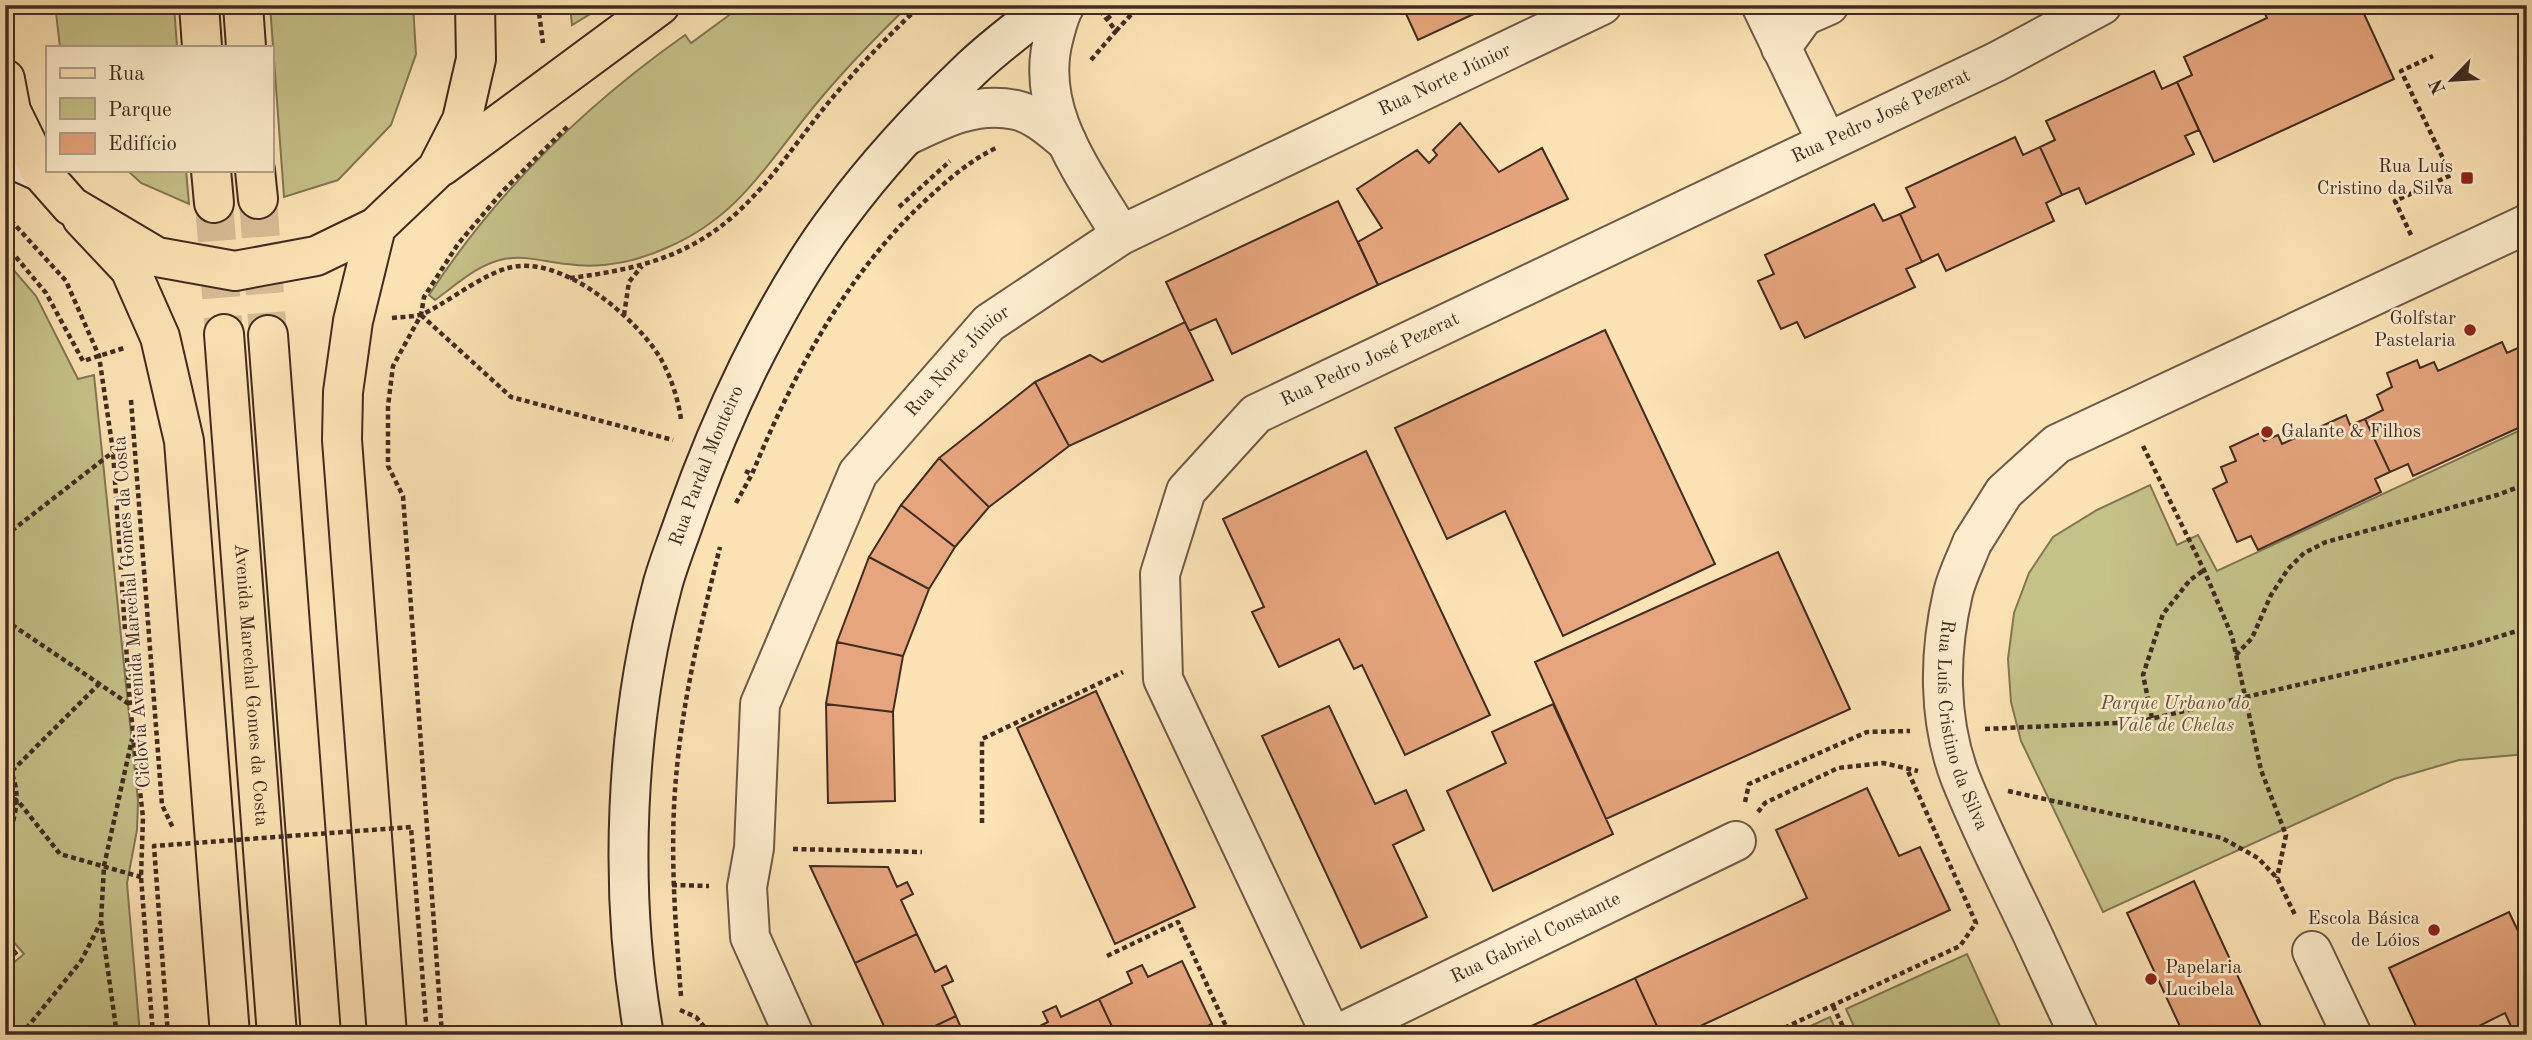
<svg xmlns="http://www.w3.org/2000/svg" width="2532" height="1040" font-family="'Old Standard TT',serif">
<style>
.green{fill:#c5c288;stroke:#837754;stroke-width:2}
.building{fill:#e6a57c;stroke:#412c21;stroke-width:2}
.lines{fill:none;stroke-linecap:round;stroke-linejoin:round}
.primary-tunnel{stroke:#d7be96;stroke-width:38;stroke-dasharray:38 19;stroke-linecap:butt}
.street-casing{stroke:#705a46;stroke-width:42}
.secondary-casing{stroke:#412c21;stroke-width:42}
.primary-casing{stroke:#412c21;stroke-width:42}
.highway-casing{stroke:#412c21;stroke-width:42}
.path{stroke:#412c21;stroke-width:4.5;stroke-dasharray:5 3.5;stroke-linecap:butt}
.street{stroke:#fdedce;stroke-width:38}
.secondary{stroke:#fdedce;stroke-width:38}
.primary{stroke:#fce3b3;stroke-width:38}
.highway{stroke:#fce3b3;stroke-width:38}
.street-bridge-casing{stroke:#705a46;stroke-width:42;stroke-linecap:butt}
.path-bridge{stroke:#412c21;stroke-width:4.5;stroke-dasharray:5 3.5;stroke-linecap:butt}
.street-bridge{stroke:#fdedce;stroke-width:38}
.poi-dot{fill:#8f2418;stroke:#fdedce;stroke-width:2.5}
.labels{text-anchor:middle;dominant-baseline:central;stroke-width:5;stroke-linejoin:round;paint-order:stroke}
.street-label{font-size:19px;fill:#412c21;stroke:#fdedce}
.poi-label{font-size:19px;fill:#412c21;stroke:#fdedce;text-anchor:end}
.park-label{font-size:19px;font-style:italic;fill:#62523b;stroke:#fdedce}
</style>
<rect width="100%" height="100%" fill="#fce3b3"/>
<filter id="stains"><feTurbulence type="fractalNoise" baseFrequency=".00286" numOctaves="4"/><feColorMatrix values="0 0 0 0 .2 0 0 0 0 .09 0 0 0 0 .02 0 0 0 .5 -.17"/></filter>
<radialGradient id="worn" r=".72"><stop offset=".6" stop-color="#630" stop-opacity="0"/><stop offset="1" stop-color="#630" stop-opacity=".3"/></radialGradient>
<!-- green -->
<path class="green" d="M58,5H174L177,47H60L56,13Z
M270,5H413L416,54L391,125L338,180L284,197Z
M570,5H605L572,25Z
M743,5H909C878,35 848,66 821,98C770,158 742,216 666,248C635,262 601,269 567,264C546,262 525,255 504,259C478,264 456,285 435,300L429,295C497,191 583,107 685,35L691,43Z
M127,170H186L189,204L141,183Z
M5,260L36,296L78,379L94,375L138,801L137,830L127,883L140,1035H5V970L24,954L5,932Z
M2527,427V754L2459,760L2394,779L2103,912L2021,741L2011,702L2008,659L2014,613L2029,573L2053,537L2097,510L2150,485L2177,545L2198,535L2217,571Z
M1967,954L2004,1035H1858L1846,1009Z
M1830,1017L1838,1035H1791Z"/>
<!-- building -->
<path class="building" d="M1402,5H1493L1418,40Z
M2261,5H2360L2394,79L2214,162L2177,82L2192,75L2184,57L2267,18Z
M2154,71L2162,89L2177,82L2199,130L2185,136L2194,154L2086,204L2079,188L2062,195L2040,147L2055,140L2046,121Z
M1460,123L1499,172L1542,148L1568,199L1378,285L1358,242L1382,228L1357,189L1417,150L1429,163L1437,155L1433,150Z
M2015,137L2023,155L2040,147L2062,195L2046,203L2054,221L1946,271L1938,254L1922,262L1900,214L1915,207L1906,188Z
M1338,201L1378,285L1232,354L1216,319L1189,331L1166,282Z
M1874,204L1883,221L1900,214L1922,262L1906,269L1915,287L1805,338L1797,322L1781,329L1758,281L1774,274L1765,255Z
M1185,322L1213,380L1069,446L1035,382L1090,355L1102,362Z
M1605,330L1715,564L1563,636L1505,511L1447,539L1395,428Z
M2502,342L2507,353L2522,346L2527,357V424L2413,476L2408,464L2390,472L2365,419L2383,410L2377,395L2392,387L2387,373L2417,360L2420,368L2434,362L2438,371Z
M1035,382L1069,446L989,507L939,458Z
M2346,415L2350,425L2365,419L2390,472L2375,479L2381,492L2258,550L2251,536L2237,542L2213,489L2227,482L2221,467L2236,461L2230,447L2260,433L2264,441L2278,435L2282,444Z
M1366,451L1490,715L1405,755L1362,665L1354,669L1339,639L1279,667L1252,612L1264,607L1223,519Z
M939,458L989,507L955,547L901,505Z
M901,505L955,547L929,589L869,557Z
M1778,552L1850,709L1606,819L1535,662Z
M869,557L929,589L903,656L837,642Z
M837,642L903,656L893,712L826,704Z
M1096,691L1195,907L1115,944L1017,728Z
M826,704L893,712L895,801L828,803Z
M1553,704L1613,834L1493,891L1447,791L1506,763L1492,732Z
M1329,706L1375,804L1406,790L1424,830L1393,845L1427,917L1361,948L1262,736Z
M1867,788L1899,856L1920,847L1950,910L1681,1035H1661L1635,978L1807,898L1776,830Z
M810,866L888,867L897,887L907,882L913,894L901,900L917,934L855,963Z
M2194,881L2215,927L2265,1035H2184L2127,913Z
M2509,912L2527,950V1035H2515L2505,1013L2469,1031L2471,1035H2420L2389,968Z
M917,934L935,972L946,966L953,981L942,986L956,1016L916,1035H888L855,963Z
M5,938L17,953L5,963Z
M1182,961L1212,1024L1189,1035H1116L1099,999L1132,983L1127,972L1142,965L1148,977Z
M1635,978L1661,1035H1512Z
M1099,999L1116,1035H1022L1048,1022L1043,1012L1056,1006L1061,1017Z
M956,1016L964,1035H916Z"/>
<g class="lines">
<!-- primary-tunnel -->
<path class="primary-tunnel" d="M258,199L268,335
M214,203L224,334"/>
<defs>
<g id="street">
<path d="M1065,5C1059,15 1057,25 1054,36C1033,110 1085,174 1121,235"/>
<path d="M1761,5L1827,142"/>
<path d="M1781,48L1804,16L1829,5"/>
<path d="M906,136C941,119 976,101 1016,110C1035,114 1052,130 1067,142"/>
<path d="M1972,543L2004,492L2057,444L2527,224"/>
<path d="M2036,942L2079,1035"/>
<path d="M2312,951L2352,1035"/>
<path id="s1" d="M794,1035L750,937L747,887L754,848L760,704L858,473L989,323L1121,235L1602,5"/>
<path id="s2" d="M1331,1035L1163,679L1160,574L1186,491L1256,414L1996,62L2102,5"/>
<path id="s3" d="M1336,1035L1736,841"/>
</g>
<g id="secondary">
<path d="M5,156L41,172"/>
<path id="s4" d="M644,1035C618,891 625,724 663,583C669,562 677,542 684,522C703,468 724,417 749,366C775,314 804,262 839,216C878,163 925,113 972,68C995,46 1023,26 1048,5"/>
</g>
<g id="primary">
<path d="M199,5L202,47"/>
<path d="M243,5L246,47"/>
<path d="M211,170L214,203"/>
<path d="M255,170L258,199"/>
<path d="M82,218L130,269L160,337L184,441L230,1035"/>
<path id="s5" d="M224,334L277,1035"/>
<path d="M268,335L321,1035"/>
</g>
<path id="highway" d="M5,79L11,111L41,172L71,206L157,257L235,271L316,256L376,227L437,169L462,120L476,59L475,5
M442,166L660,5
M376,227L353,321L343,392L342,440L387,1035"/>
</defs>
<!-- street casing -->
<use href="#street" class="street-casing"/>
<!-- secondary casing -->
<use href="#secondary" class="secondary-casing"/>
<!-- primary casing -->
<use href="#primary" class="primary-casing"/>
<!-- highway casing -->
<use href="#highway" class="highway-casing"/>
<!-- path -->
<path class="path" d="M538,5L543,43
M1107,19L1122,5
M1116,31L1140,5
M1091,60L1116,31L1102,13
M899,207L950,161
M5,214L66,281L99,356L113,451L130,705L143,817L141,877L153,1035
M2411,235L2395,201L2451,175L2401,71L2433,56
M5,244L46,293L83,361L124,348
M570,278C617,272 666,263 707,236C763,200 796,139 839,90C865,60 892,32 921,5
M421,315L511,397L673,440
M624,315L629,282L642,266
M392,318C401,317 410,317 419,315C425,314 432,309 438,306C458,294 486,274 508,268C560,253 636,317 661,359C671,377 678,399 681,419
M131,400L162,805L173,828
M2143,446L2204,570L2232,636L2261,770L2286,835L2277,878
M745,471L752,474C794,373 846,274 927,199C949,179 969,161 996,148
M736,503L752,474
M5,536L113,452
M5,620L129,704
M2236,655L2252,638L2271,595L2288,569L2304,553L2326,542L2497,495L2527,484
M2152,718L2143,675L2163,614L2190,580L2204,570
M1985,729L2137,722L2471,645L2527,628
M5,759C25,795 15,813 5,850
M12,771L99,684
M2008,791L2222,838L2258,858L2277,878L2296,917
M5,795L18,801L60,854L141,877
M1745,802L1749,784L1867,732L1910,731
M5,806L18,802
M1758,812L1765,803L1838,768L1883,763L1918,771
M982,823V739L1123,672
M793,849L922,852
M672,885L709,886
M1107,956L1178,922L1230,1035
M681,996C675,920 669,843 677,767C684,693 702,620 720,547
M1833,1006L1847,1035
M680,1010L696,1017L711,1035
M21,1035L81,961L101,922
M117,1035L101,921L104,866L132,739
M442,1035L403,496L388,466V406L393,366L421,315L424,297L458,244L502,192L568,126
M1769,1035L1960,946L1976,923L1907,769"/>
<!-- street -->
<use href="#street" class="street"/>
<!-- secondary -->
<use href="#secondary" class="secondary"/>
<!-- primary -->
<use href="#primary" class="primary"/>
<!-- highway -->
<use href="#highway" class="highway"/>
<defs>
<g id="street-bridge">
<path id="s6" d="M1972,543C1966,559 1957,576 1953,593C1939,653 1938,719 1960,777C1982,833 2011,888 2036,942"/>
</g>
</defs>
<!-- street-bridge casing -->
<use href="#street-bridge" class="street-bridge-casing"/>
<!-- path-bridge -->
<path class="path-bridge" d="M168,1035L154,846L411,827L427,1035"/>
<!-- street-bridge -->
<use href="#street-bridge" class="street-bridge"/>
</g>
<!-- markers -->
<g class="poi-dot">
<rect x="2460" y="171" width="14" height="14" rx="3.5"/>
<circle cx="2470" cy="330" r="7"/>
<circle cx="2267" cy="432" r="7"/>
<circle cx="2434" cy="930" r="7"/>
<circle cx="2151" cy="979" r="7"/>
</g>
<g class="labels">
<!-- street labels -->
<g class="street-label">
<text stroke="none"><textPath href="#s1" startOffset="1309">Rua Norte Júnior</textPath></text>
<text stroke="none"><textPath href="#s2" startOffset="1382">Rua Pedro José Pezerat</textPath></text>
<text stroke="none"><textPath href="#s2" startOffset="816">Rua Pedro José Pezerat</textPath></text>
<text stroke="none"><textPath href="#s1" startOffset="742">Rua Norte Júnior</textPath></text>
<text stroke="none"><textPath href="#s4" startOffset="581">Rua Pardal Monteiro</textPath></text>
<text transform="translate(133 612) rotate(-94)">Ciclovia Avenida Marechal Gomes da Costa</text>
<text stroke="none"><textPath href="#s5" startOffset="352">Avenida Marechal Gomes da Costa</textPath></text>
<text stroke="none"><textPath href="#s6" startOffset="189">Rua Luís Cristino da Silva</textPath></text>
<text stroke="none"><textPath href="#s3" startOffset="222">Rua Gabriel Constante</textPath></text>
</g>
<!-- poi labels -->
<g class="poi-label">
<text x="2453" y="167">Rua Luís<tspan x="2453" dy="22">Cristino da Silva</tspan></text>
<text x="2456" y="319">Golfstar<tspan x="2456" dy="22">Pastelaria</tspan></text>
<text x="2281" y="432" text-anchor="start">Galante &amp; Filhos</text>
<text x="2420" y="919">Escola Básica<tspan x="2420" dy="22">de Lóios</tspan></text>
<text x="2165" y="968" text-anchor="start">Papelaria<tspan x="2165" dy="22">Lucibela</tspan></text>
</g>
<!-- park labels -->
<g class="park-label">
<text x="2175" y="704">Parque Urbano do<tspan x="2175" dy="22">Vale de Chelas</tspan></text>
</g>
</g>
<!-- margin -->
<rect width="2532" height="1040" fill="none" stroke="#fce3b3" stroke-width="28"/>
<rect x="7" y="7" width="2518" height="1026" fill="none" stroke="#412c21" stroke-width="3.5"/>
<rect x="14" y="14" width="2504" height="1012" fill="none" stroke="#412c21" stroke-width="2"/>
<!-- legend -->
<rect x="46" y="46" width="228" height="126" fill="#fdedce" stroke="#b2a089" stroke-width="2"/>
<rect x="60" y="68" width="35" height="10" fill="#fce3b3" stroke="#b2a089" stroke-width="2"/>
<text x="108" y="80" font-size="21" fill="#412c21">Rua</text>
<rect x="60" y="98" width="35" height="21" fill="#c5c288" stroke="#b2a089" stroke-width="2"/>
<text x="108" y="116" font-size="21" fill="#412c21">Parque</text>
<rect x="60" y="133" width="35" height="21" fill="#e6a57c" stroke="#b2a089" stroke-width="2"/>
<text x="108" y="150" font-size="21" fill="#412c21">Edifício</text>
<!-- north arrow -->
<g transform="translate(2452 80) rotate(245)" stroke="#fdedce" stroke-width="5" paint-order="stroke">
<path d="M0-5L12 26L0 18L-12 26Z" fill="#412c21"/>
<text y="-10" font-size="19" font-weight="bold" text-anchor="middle" fill="#412c21">N</text>
</g>
<rect width="100%" height="100%" filter="url(#stains)"/>
<rect width="100%" height="100%" fill="url(#worn)"/>
</svg>
